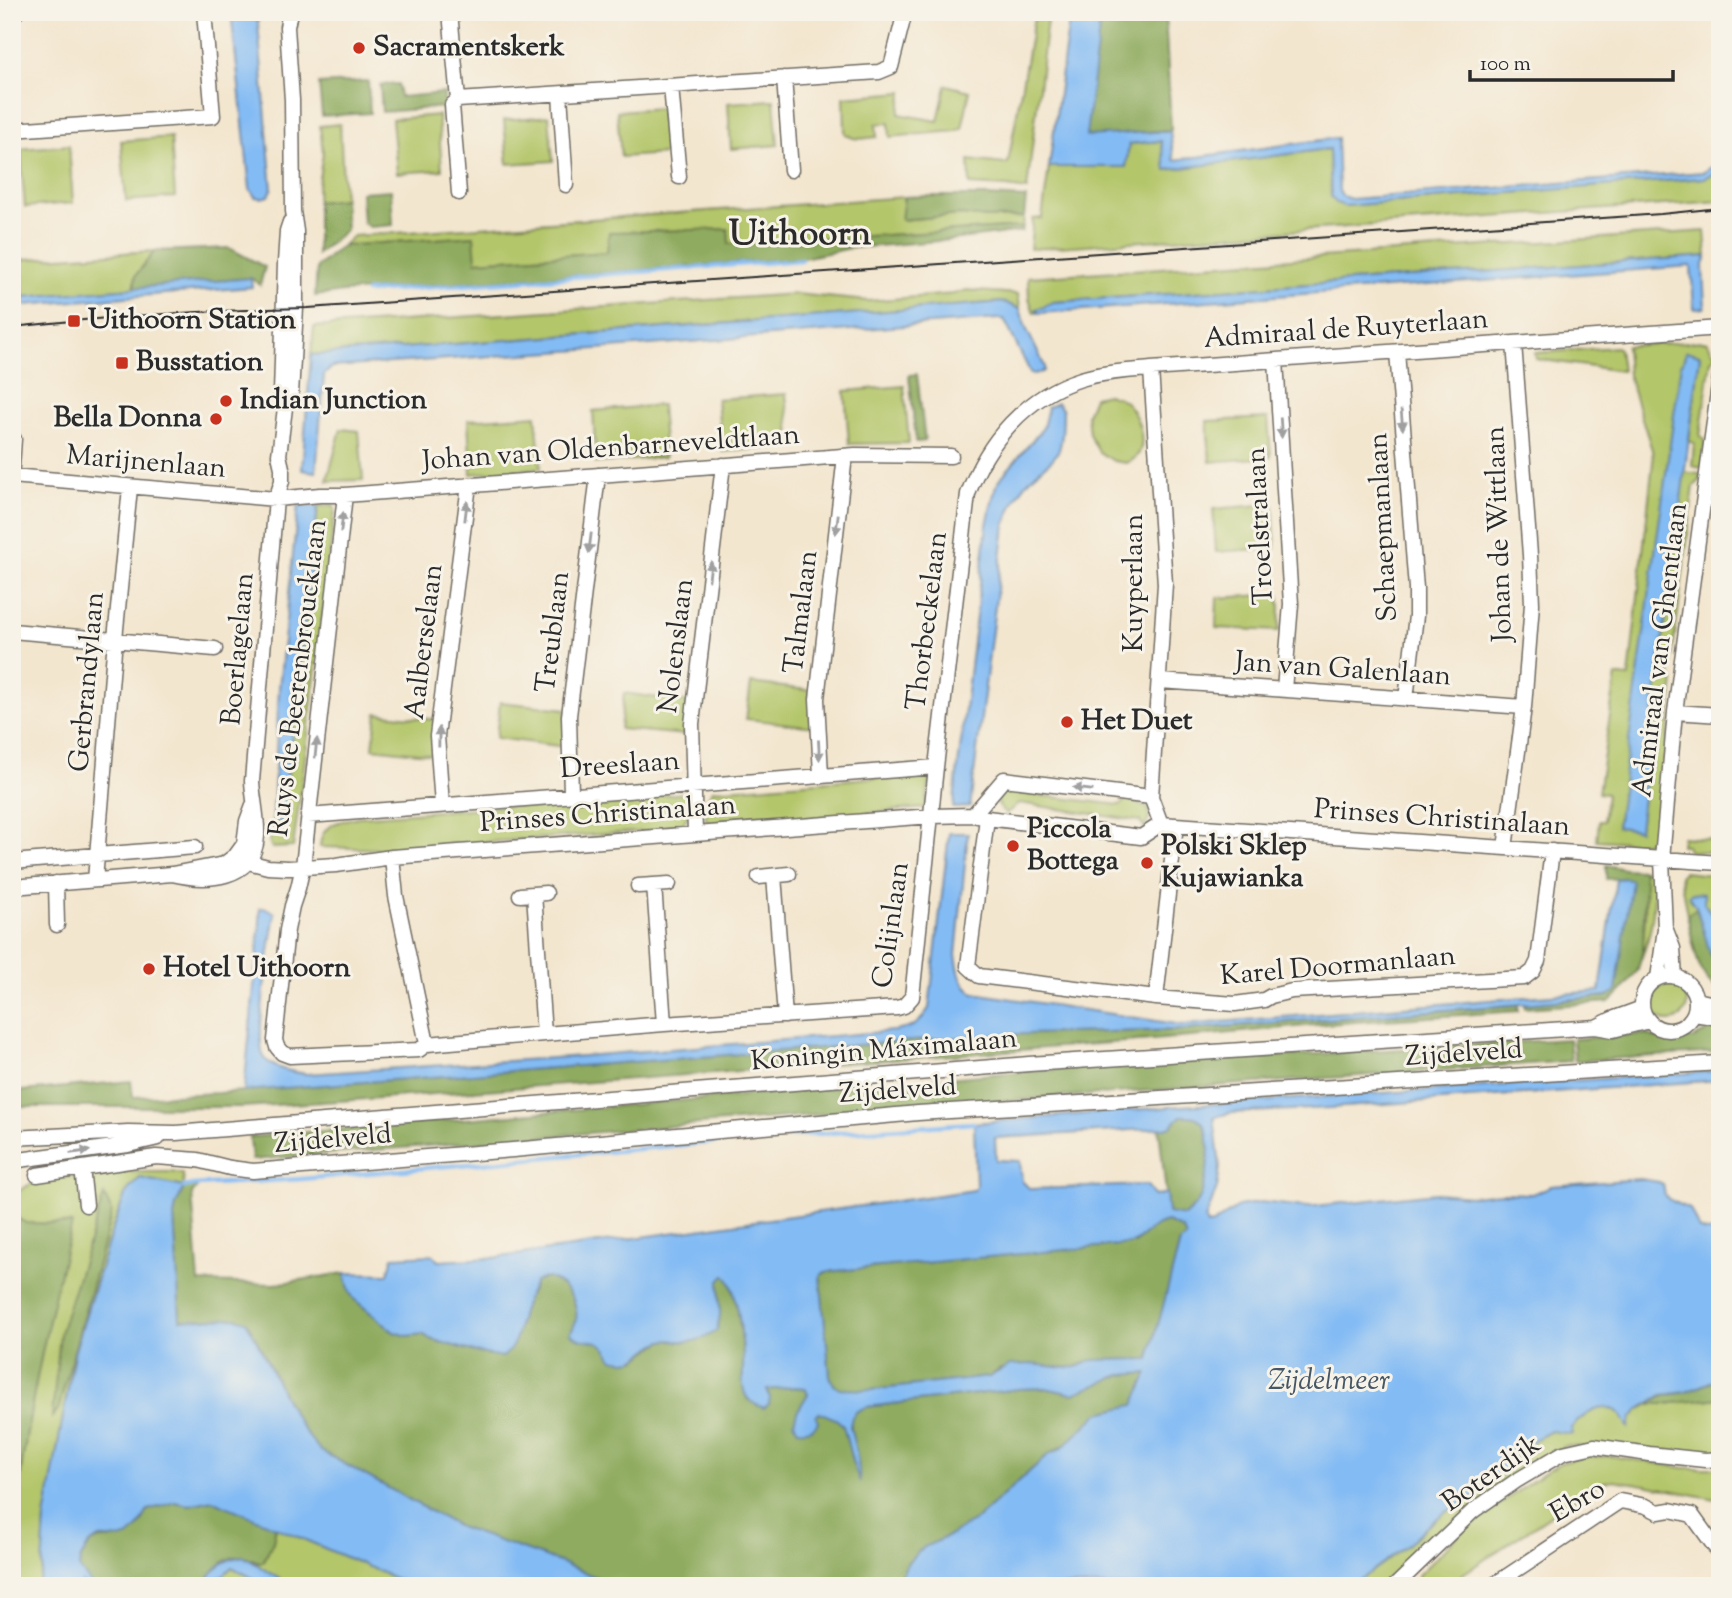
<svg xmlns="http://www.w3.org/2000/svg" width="1732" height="1598" font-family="'Sorts Mill Goudy',serif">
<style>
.green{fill:#b4c66a;stroke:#70784a;stroke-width:2}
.forest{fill:#8fab5e;stroke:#5d6b44;stroke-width:2}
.water{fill:#83bbf4;stroke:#577390;stroke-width:2;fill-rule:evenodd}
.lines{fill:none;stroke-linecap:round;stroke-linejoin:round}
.stream{stroke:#83bbf4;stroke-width:4.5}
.minor-casing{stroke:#716c64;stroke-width:17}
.minor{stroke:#fff;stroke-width:14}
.tram{stroke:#2b2b2b;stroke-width:2}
.oneway{fill:#a0a0a0}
.poi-dot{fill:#c8321e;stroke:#f7f3e8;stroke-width:2.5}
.labels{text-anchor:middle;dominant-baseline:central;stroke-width:6;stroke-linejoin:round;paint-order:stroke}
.poi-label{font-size:28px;font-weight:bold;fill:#2b2b2b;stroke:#f7f3e8;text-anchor:start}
.street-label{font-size:28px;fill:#2b2b2b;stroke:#f7f3e8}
.water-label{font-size:30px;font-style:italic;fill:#455667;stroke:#f7f3e8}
.district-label{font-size:35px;font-weight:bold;fill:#2b2b2b;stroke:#f7f3e8}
</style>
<rect width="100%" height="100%" fill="#f7f3e8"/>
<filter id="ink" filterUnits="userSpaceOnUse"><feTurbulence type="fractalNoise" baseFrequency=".0143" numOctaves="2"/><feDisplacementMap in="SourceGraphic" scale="14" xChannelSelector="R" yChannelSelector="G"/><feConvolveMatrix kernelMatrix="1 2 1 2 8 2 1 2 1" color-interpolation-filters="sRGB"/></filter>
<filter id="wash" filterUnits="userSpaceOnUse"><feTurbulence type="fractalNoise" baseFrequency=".00686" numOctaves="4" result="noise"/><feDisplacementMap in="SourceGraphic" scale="28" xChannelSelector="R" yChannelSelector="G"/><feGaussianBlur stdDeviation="1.57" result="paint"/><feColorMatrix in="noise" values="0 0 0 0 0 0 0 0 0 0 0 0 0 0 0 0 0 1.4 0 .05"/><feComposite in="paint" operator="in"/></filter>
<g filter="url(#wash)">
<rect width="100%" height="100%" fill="#f3e6cf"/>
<!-- green -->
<path class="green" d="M1035,12H1048L1027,190L1007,187L970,185L969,160L1005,164L1008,163Z
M946,85L970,91L962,128L956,131L890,137L889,123L876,124L877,137C865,138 854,142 845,133L844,97L903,92L899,114L938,121Z
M774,100L778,145L731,149L728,103Z
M661,108L665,154L621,157L617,111Z
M438,115L442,170L397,173L392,119Z
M549,116L553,161L508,164L504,120Z
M340,124L344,199L317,202V191L323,153L320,126Z
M171,137L175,197L126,201L121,141Z
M1162,141L1167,170L1329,149L1331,196L1344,206L1704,178L1712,175L1720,168V201L1030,249L1033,219L1042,218L1049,167H1126L1129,144Z
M69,145L73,203L25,207L20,149Z
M904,197L902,220L960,215L987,218L1024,217L1023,227L729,244L728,229L609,233L608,252L475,261L473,236L342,246L353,236Z
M1705,231L1707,256L1054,302L1045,307L1037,309V313H1034L1029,298L1028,277Z
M155,251L136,275L134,288L23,297C22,288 23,281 12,280V260Z
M966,290L1018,294L1020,309L1003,302L311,355L314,327L795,294L868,301L954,294Z
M1704,341L1708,342L1712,351L1716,352L1715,356L1711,360L1700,436L1705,440L1702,468L1692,466L1694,443L1689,441L1700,355L1617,827L1639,829L1684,472L1701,474L1700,481L1694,486L1670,674L1674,682L1655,836L1650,841L1643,843L1597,840L1599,821H1603L1607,794L1598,793L1616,676L1629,677L1653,462L1652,450L1628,375L1626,346Z
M1616,347L1619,349L1622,371L1536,359L1535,353Z
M904,386L909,443L849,444L845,391Z
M786,394L791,446L722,452L717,399Z
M1107,394C1112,396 1119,397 1123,400C1137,410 1149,443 1136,457C1133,460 1129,461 1126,463L1114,461L1099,452L1089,434L1087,414L1094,397Z
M661,405L665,457L596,463L593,411Z
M536,415L541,468L471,474L468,420Z
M1268,418L1271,457L1210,462L1207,421Z
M341,429L359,431L363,480L327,481Z
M1273,504L1276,548L1216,552L1213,509Z
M333,505L335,510L303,775L293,847L272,848L269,841L273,817L277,821H282L318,506Z
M1279,594L1280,607L1279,631L1216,628L1217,598Z
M751,683L815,691L814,727L746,719Z
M624,693L687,702L685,735L620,729Z
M500,702L566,709V747L496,738Z
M377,713L436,720L435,755L373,748Z
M922,774L931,776L925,808L713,826L706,820L705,801L713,790Z
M1007,785H1015L1019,789V793L1120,805L1127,799L1147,807L1150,815L1145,828L1139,821L1019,803L1006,814C994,804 995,795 1007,785Z
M688,793V816L679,829L382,849L320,847C321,823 338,822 357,817Z
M1682,837L1720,840V853L1688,851L1686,845H1681Z
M1643,870L1649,871L1653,874C1656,905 1651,938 1638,966C1645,940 1648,897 1643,870Z
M1684,872L1720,876V915L1713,916L1704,903L1691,900L1696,905V909L1687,915L1680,876Z
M1651 1003a18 18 0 1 1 36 0a18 18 0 1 1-36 0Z
M107,1172H171L183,1174L184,1187L140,1178L129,1189L125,1195L110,1236L74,1354L45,1518L42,1569L38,1586H12V1484L19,1485C31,1397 50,1310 71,1224L25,1223L12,1215V1197L23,1188L37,1181Z
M1720,1398V1454L1566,1446L1535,1461L1502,1485L1432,1543L1387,1586H1349L1368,1574L1409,1544L1424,1529L1444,1513L1472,1499L1494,1478L1501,1474L1509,1462L1534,1440L1551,1431L1571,1428C1581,1416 1604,1398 1619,1413C1623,1417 1626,1423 1629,1427L1631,1419L1638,1410L1650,1404H1665Z
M1611,1456L1684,1468H1720V1500L1645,1485L1613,1480L1597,1484L1463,1574L1455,1586H1418V1575L1465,1529L1542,1474L1560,1463L1584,1457Z
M276,1526L301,1538L413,1586H291L247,1559L260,1563L273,1542Z
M232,1567L268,1586H216L219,1579Z"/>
<!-- forest -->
<path class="forest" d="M1101,12H1165L1171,130L1085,137Z
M368,81L370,113L322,116L319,84Z
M398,84L400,97L444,93V107L382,112L380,85Z
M391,190L393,225L370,227L363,222L361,192Z
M927,196H986L1026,198L1024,217L987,218L960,215L901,220L904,197Z
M344,199L346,230L317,254V202Z
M1023,227L1022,231L951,240L851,248L803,258L343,292L315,296L317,267L342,246L474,236L476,261L607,252L609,232L728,229L729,244Z
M229,248L265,267L260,285L251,278L134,288L136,275L155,251Z
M917,374L925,441L916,442L909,375Z
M1606,865L1624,869L1643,870L1645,882L1643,949L1638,970L1622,990L1610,1002L1525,1008L1524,1004L1607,996L1626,878L1606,879Z
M1696,909L1702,925L1716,973L1720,977V990C1695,978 1693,939 1687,915Z
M1518,1005V1011L1326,1024L1190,1037L1006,1051L340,1101L241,1107H12V1092L131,1081L133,1097L218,1093L992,1035L1183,1030Z
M1709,1030H1720V1052L1575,1061L1573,1039L1646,1034L1661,1040L1694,1038Z
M1569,1039L1571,1061L885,1109L252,1160L250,1137L1030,1071Z
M1181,1115C1186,1116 1192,1115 1197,1118C1217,1129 1208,1183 1199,1200C1196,1206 1189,1212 1184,1216L1168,1213L1159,1128L1171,1126Z
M199,1185L192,1194L199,1282L275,1284L345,1273L350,1293L355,1300L394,1332L408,1336L423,1334L430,1339L479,1353L503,1357C517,1341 516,1334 521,1315C524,1304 531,1293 535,1282C538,1281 543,1278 546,1278C551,1278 553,1280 557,1282C574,1292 583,1315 571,1332C583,1344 593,1336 603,1344C608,1348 610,1354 613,1359L635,1360L661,1342L667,1340L686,1342L720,1315L719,1280L724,1274C737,1284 742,1338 743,1355C744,1371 740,1386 748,1400C769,1388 781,1386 805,1388L808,1394L797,1412L816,1416L819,1412L836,1419L843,1425L853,1464L859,1479C860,1463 847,1428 852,1417C855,1411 860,1409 866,1407L1019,1389L1045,1388L1073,1394L1120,1375L1149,1373C1142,1383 1140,1395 1134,1405L1124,1408L1048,1455L979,1517L951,1535L925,1547L908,1562L901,1576L889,1586H617L562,1563L459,1527L321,1451C288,1418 271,1361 246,1321L180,1320L174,1216L176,1205L184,1187Z
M104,1195L112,1212L58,1410L52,1417L60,1333Z
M12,1215L26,1223L72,1224C50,1310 31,1397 19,1485L12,1484Z
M1167,1222L1183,1229L1186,1238L1180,1242L1150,1359L1094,1360L1076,1367L1000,1369L989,1377L872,1390L850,1391L840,1389L834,1385L830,1376L820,1275L826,1272L1135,1243C1145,1233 1153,1225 1167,1222Z
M1720,1380V1398L1665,1404H1650C1664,1393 1672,1396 1687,1391C1699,1388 1708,1382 1720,1380Z
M212,1500L276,1526L273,1542L264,1561L260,1563C255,1562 249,1558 244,1557C228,1553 210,1571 206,1586H93L79,1569C79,1560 82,1556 87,1548C98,1532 114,1543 128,1536C138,1531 143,1520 148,1510L175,1502L189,1505Z"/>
<!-- water -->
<path class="water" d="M231,12H257L272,189L269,196L261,198L255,197L250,189Z
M1070,12H1101L1086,136L1170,131L1174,160L1337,138L1339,191L1342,196L1351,199L1704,172L1716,164L1720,156V168L1712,175L1704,178L1344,206L1336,203L1331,197L1329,149L1166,170L1161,141L1129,144L1126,167H1049Z
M1707,256L1703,267L1705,308L1694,309L1691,266L1054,312L1037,313L1036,309L1045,307L1046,305L1053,302Z
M251,278L252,287L12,306V298Z
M1004,302L1020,309L1026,328L1045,367L1044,371L1040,373L1031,374L1004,319H998L582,350L332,367L324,375L316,472L302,470L311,355Z
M1686,351L1700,355L1662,644L1639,830L1617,827L1681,364L1683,362Z
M1057,403L1063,410C1063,420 1063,439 1059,449C1055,461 1040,468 1032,477C1018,492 1011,507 1005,526L970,807L953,808L987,525L993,497L999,480L1043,428L1048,407Z
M298,506H318L282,822L277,821L273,817L279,688Z
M949,833H968L956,955C959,972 959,982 974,993L1183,1025L1600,991L1616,879L1626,878L1632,881L1616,991L1607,996L1524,1004L1183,1030L992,1035L244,1091L260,923V908H266L275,913C271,937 255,1037 263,1055C269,1069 293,1072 307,1074L583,1056L894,1031C913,1028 919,1025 929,1008Z
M1691,893L1704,894V903C1722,925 1720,950 1720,977L1716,973L1696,906L1689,895Z
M1720,1071V1080L1330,1108L1231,1113L1214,1117L1220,1167L1217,1188L1205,1220L1207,1225L1213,1224L1239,1206L1261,1202L1305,1207L1436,1193L1472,1196L1501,1193L1532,1194L1551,1186L1640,1179L1659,1182L1663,1184L1665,1196L1670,1200L1690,1209L1699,1229L1706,1232L1720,1231V1380L1710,1382L1686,1392L1662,1395L1638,1410L1631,1419L1629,1428C1626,1424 1623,1417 1620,1414C1605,1398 1582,1416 1571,1428L1572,1434L1551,1431L1534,1440L1509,1462L1501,1474L1494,1478L1472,1499L1444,1513L1424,1529L1409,1544L1368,1574L1349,1586H889L901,1576L908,1562L915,1555L924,1547L951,1535L979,1517L1048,1455L1062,1448L1099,1413L1134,1405L1148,1373L1120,1375L1073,1394L1045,1388L1019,1389L866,1407L857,1411L852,1417L850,1426L858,1461L860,1482L853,1464L843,1425L836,1419L819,1412L816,1416L818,1422C814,1430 806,1431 798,1430L794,1422L797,1412L808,1394L805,1388L793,1387L767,1390L770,1398L769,1404L764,1408C757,1405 750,1403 746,1396C740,1385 744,1370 743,1358C743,1341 737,1285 725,1275L719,1280L720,1315L717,1330C705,1339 695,1343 680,1341C675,1341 669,1339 663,1341C642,1348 641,1367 613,1359C596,1329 589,1349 570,1333C583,1315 575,1293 557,1282C553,1280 551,1278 546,1278C543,1278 538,1281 535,1282C530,1293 524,1304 521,1315C518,1330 516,1347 503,1357L479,1353L430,1339L423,1334L408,1336L394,1332L355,1300L350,1293L345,1273L388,1274L393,1257L433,1255L438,1261L493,1258L974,1190L976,1186L974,1123L1182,1106ZM1181,1116C1186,1116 1192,1115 1197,1118C1217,1129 1207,1183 1199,1200C1196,1206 1189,1212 1184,1216L1168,1213L1166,1193L1154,1196L1147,1185L1030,1189L1022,1181L1020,1161L996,1160L995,1138L1165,1128L1171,1126ZM1167,1222L1183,1229L1186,1238L1180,1242L1149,1359L1094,1360L1076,1367L1063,1368L1032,1364L1010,1365L989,1377L872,1390L840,1389L834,1385L830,1376L820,1276L825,1272L1130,1244C1145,1238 1149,1226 1167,1222Z
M140,1178L184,1187L176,1205L174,1216L180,1320L237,1318L246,1321C270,1361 288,1418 321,1451L459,1527L562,1563L617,1586H413L212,1500L189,1505L175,1502L148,1510C142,1521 136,1536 123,1538C116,1540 107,1537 100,1538C88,1542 79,1557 79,1568L93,1586H86L82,1582L81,1586H38L42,1569L45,1518L74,1354L110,1236L125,1195L129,1189Z
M243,1556L291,1586H268L232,1567L219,1579L216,1586H206C210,1568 226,1559 243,1556Z"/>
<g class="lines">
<!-- stream -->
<path class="stream" d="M366,292L801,260
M184,1187L193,1185L301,1179L784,1136L974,1123"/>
</g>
</g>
<g filter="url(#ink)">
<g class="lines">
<defs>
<path id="minor" d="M450,12L458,100L452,105L459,193
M12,13L17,12
M784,78L791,170
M671,86L679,177
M560,94L566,185
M458,100L879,72L891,67L905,12
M12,130L213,116L204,12
M1397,352L1416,588V616L1406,699
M1276,360L1291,604L1284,690
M1151,369L1165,584L1151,797L1161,824
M285,408L281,393L285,263L287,231L290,222
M12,467L14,439
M12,476L276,499L320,495H345L855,455L951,456
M345,495L303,866L298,888L292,906L287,930L275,1040L277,1047L282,1053L290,1056L419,1050L427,1044L664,1024L897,1008L904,1006L912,997L936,767L968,494C987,442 1026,396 1081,379C1103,372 1128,371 1151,369L1720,328
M12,631L215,649
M1160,681L1524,707
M1675,712L1720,715
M821,775L817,699L845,456
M571,794L569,716L598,475
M442,805L437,736L469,485
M973,815L1004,779L1151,797
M308,816L936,767
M987,818L968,966L979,976L1156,998L1235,1004L1264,1000L1271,996L1292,991L1524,978L1533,971L1538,961L1552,851
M695,833L692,724L723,465
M1505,848L1524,707L1532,604L1530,555L1514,343
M236,855L248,862L268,867L288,868L336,865L392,857L932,816L973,815L987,818L1141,837L1161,824L1720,863
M392,857L396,896L427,1044
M12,862L195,847
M172,874C206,882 254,881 257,836C258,818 253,800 252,781L276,499L282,481V468L279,455L285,408L291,394L296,308V231L293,211L292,100L287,27L290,12
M774,876L785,1016
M759,877L789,874
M95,880L115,639L130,488
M56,883L57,925
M654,885L664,1024
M638,886L669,884
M12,887L172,874L224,864L236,855L244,844L247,821L253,805
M534,894L544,1034
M520,895L546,893
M1666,930L1673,948L1675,977
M1642 1003a27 27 0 1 1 54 0a27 27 0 1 1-54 0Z
M1658,978L1665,929L1662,859L1675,712L1720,377
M1156,998L1176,825
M1696,1000L1720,1005
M1694,1014L1720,1018
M1596,1027L1612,1019L1642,1008
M12,1138L128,1132L176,1133L1029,1064L1596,1027L1613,1030L1649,1021
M12,1161L128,1145L158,1138
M82,1168L86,1205
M37,1175L156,1157L198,1160L230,1168L253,1171L513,1150L918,1113L1720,1063
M1395,1586L1473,1511L1516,1481L1563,1453L1594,1446L1649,1454L1705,1460L1720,1459
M1492,1586L1620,1501L1646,1506L1658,1512L1670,1510L1692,1515L1720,1554"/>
</defs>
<!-- minor casing -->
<use href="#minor" class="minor-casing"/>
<!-- minor -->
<use href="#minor" class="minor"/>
<!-- tram -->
<path class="tram" d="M12,327C110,316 210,310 308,308L1661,214L1720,208"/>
</g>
<!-- one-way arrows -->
<defs><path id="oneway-solid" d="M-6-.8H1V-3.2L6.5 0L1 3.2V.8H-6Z" transform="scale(1.75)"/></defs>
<g class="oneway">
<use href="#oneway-solid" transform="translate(1402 420) rotate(85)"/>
<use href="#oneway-solid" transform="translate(1281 428) rotate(86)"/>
<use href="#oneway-solid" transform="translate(466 511) rotate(-83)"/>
<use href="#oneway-solid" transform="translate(342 522) rotate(-83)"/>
<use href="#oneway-solid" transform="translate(837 524) rotate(97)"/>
<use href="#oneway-solid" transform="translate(590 543) rotate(97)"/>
<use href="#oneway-solid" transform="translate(710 571) rotate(-83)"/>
<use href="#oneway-solid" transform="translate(439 737) rotate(-89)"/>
<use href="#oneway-solid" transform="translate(316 748) rotate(-84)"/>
<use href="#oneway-solid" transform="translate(819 750) rotate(87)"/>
<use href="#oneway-solid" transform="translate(1083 789) rotate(-173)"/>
<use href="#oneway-solid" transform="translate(80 1152) rotate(-8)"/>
</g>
</g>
<!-- markers -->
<g class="poi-dot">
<circle cx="359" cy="48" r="7"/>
<rect x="67" y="314" width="14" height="14" rx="3.5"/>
<rect x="115" y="356" width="14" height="14" rx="3.5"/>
<circle cx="226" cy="401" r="7"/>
<circle cx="216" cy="419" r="7"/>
<circle cx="1067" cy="722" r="7"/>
<circle cx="1013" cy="846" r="7"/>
<circle cx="1147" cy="863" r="7"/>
<circle cx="149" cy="969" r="7"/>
</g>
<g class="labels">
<!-- poi labels -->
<g class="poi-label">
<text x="373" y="48">Sacramentskerk</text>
<text x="88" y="321">Uithoorn Station</text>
<text x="136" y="363">Busstation</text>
<text x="240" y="401">Indian Junction</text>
<text x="202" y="419" text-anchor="end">Bella Donna</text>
<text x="1081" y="722">Het Duet</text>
<text x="1027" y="830">Piccola<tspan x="1027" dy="32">Bottega</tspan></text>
<text x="1161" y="847">Polski Sklep<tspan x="1161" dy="32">Kujawianka</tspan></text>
<text x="163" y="969">Hotel Uithoorn</text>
</g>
<!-- street labels -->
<g class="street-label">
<text transform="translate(1346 330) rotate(-4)">Admiraal de Ruyterlaan</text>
<text transform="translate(611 449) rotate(-4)">Johan van Oldenbarneveldtlaan</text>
<text transform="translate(146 463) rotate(5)">Marijnenlaan</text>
<text transform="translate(1261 526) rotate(-93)">Troelstralaan</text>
<text transform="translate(1384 527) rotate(-93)">Schaepmanlaan</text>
<text transform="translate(1500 534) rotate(-92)">Johan de Wittlaan</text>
<text transform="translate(1135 583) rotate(-90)">Kuyperlaan</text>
<text transform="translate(802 612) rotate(-83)">Talmalaan</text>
<text transform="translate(928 621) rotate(-83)">Thorbeckelaan</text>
<text transform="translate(554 632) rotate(-83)">Treublaan</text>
<text transform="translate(425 642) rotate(-83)">Aalberselaan</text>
<text transform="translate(677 646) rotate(-83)">Nolenslaan</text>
<text transform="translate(239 649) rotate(-85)">Boerlagelaan</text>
<text transform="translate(1661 650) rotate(-83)">Admiraal van Ghentlaan</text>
<text transform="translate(1343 670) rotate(4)">Jan van Galenlaan</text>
<text transform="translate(299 678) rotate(-83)">Ruys de Beerenbroucklaan</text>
<text transform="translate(88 682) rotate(-85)">Gerbrandylaan</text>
<text transform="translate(620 766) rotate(-4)">Dreeslaan</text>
<text transform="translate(608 815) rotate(-4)">Prinses Christinalaan</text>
<text transform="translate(1442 819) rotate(4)">Prinses Christinalaan</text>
<text transform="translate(892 925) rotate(-82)">Colijnlaan</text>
<text transform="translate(1338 967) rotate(-5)">Karel Doormanlaan</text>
<text transform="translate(884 1051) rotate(-5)">Koningin Máximalaan</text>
<text transform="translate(1464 1054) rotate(-4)">Zijdelveld</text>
<text transform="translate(898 1091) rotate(-4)">Zijdelveld</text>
<text transform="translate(333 1140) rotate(-5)">Zijdelveld</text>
<text transform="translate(1492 1474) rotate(-35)">Boterdijk</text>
<text transform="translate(1578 1502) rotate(-30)">Ebro</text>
</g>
<!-- water labels -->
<g class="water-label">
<text x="1329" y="1381">Zijdelmeer</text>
</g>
<!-- district labels -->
<g class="district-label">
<text x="800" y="235">Uithoorn</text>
</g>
</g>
<!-- margin -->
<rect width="1732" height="1598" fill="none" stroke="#f7f3e8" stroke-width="42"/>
<!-- scale -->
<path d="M1470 70v10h203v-10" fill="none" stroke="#2b2b2b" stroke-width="3.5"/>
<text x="1480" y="70" font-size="21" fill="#2b2b2b" stroke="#f7f3e8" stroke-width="5" paint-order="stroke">100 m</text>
</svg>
